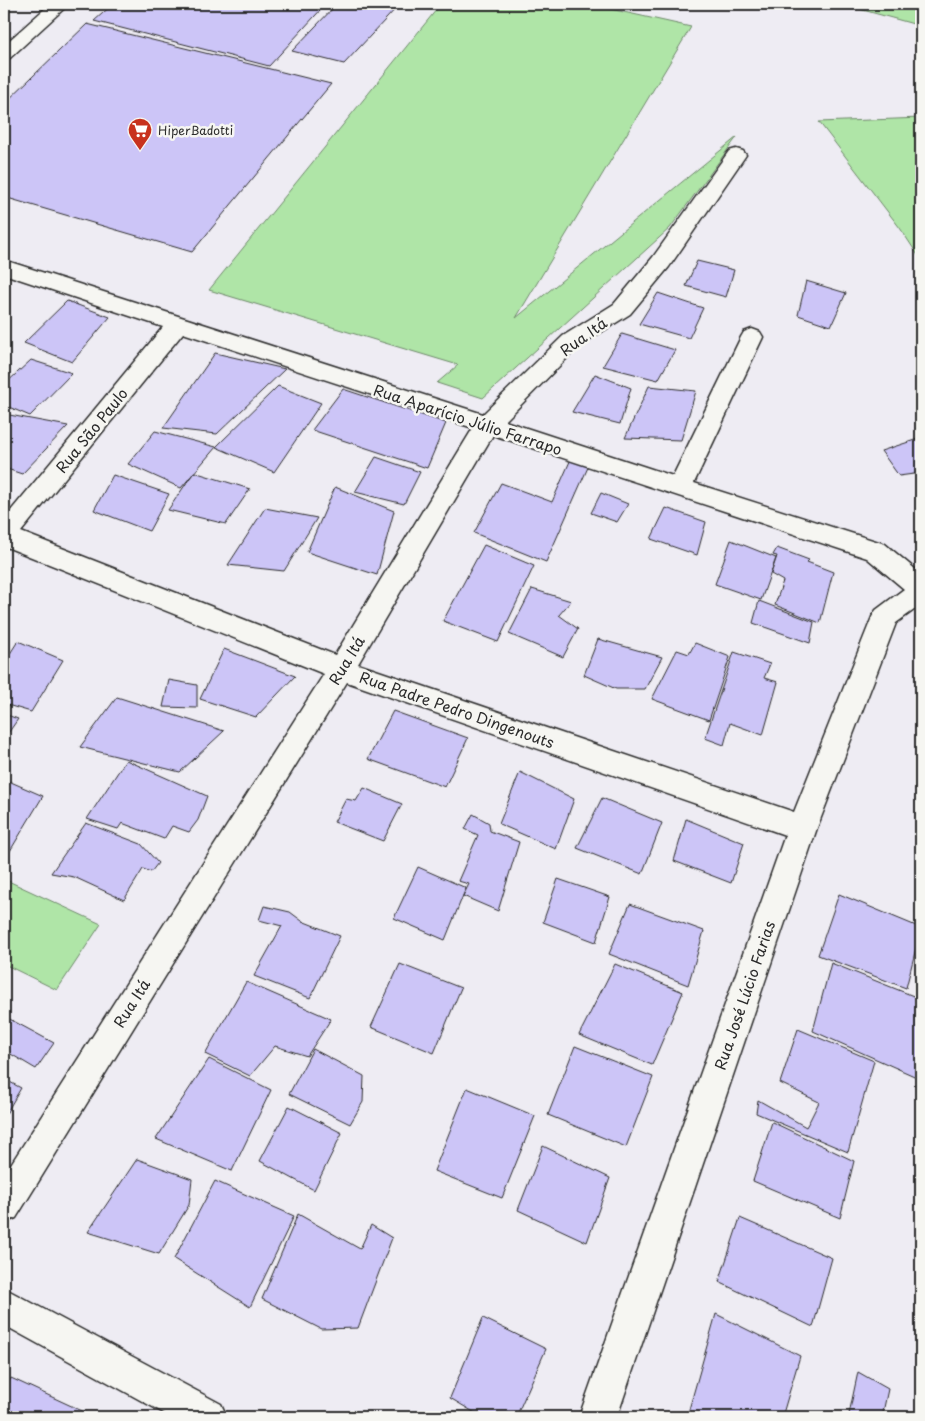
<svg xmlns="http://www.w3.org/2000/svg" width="925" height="1421" font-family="'Playpen Sans',sans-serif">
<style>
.green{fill:#afe5a7;stroke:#6d8869}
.building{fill:#ccc5f7;stroke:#2b2b2b}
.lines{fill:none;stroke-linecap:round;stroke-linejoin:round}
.minor-casing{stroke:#2b2b2b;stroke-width:3}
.minor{fill:#f6f6f2;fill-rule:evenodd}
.labels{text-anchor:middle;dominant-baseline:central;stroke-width:5;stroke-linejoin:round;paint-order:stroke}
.far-poi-label{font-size:12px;fill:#2b2b2b;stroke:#f6f6f2;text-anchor:start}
.street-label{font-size:15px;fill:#2b2b2b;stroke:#f6f6f2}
</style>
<rect width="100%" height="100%" fill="#eeecf3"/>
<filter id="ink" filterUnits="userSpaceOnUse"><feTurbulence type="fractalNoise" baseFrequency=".02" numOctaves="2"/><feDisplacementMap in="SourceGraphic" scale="10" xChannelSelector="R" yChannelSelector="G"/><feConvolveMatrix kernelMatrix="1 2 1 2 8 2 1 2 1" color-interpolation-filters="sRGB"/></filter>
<g filter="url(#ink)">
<!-- green -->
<path class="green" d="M441,4H588L691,27L516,318L737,137L670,228L483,398L437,383L458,365L209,290Z
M841,4H921V26Z
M921,118V260L900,228L819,122Z
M4,879L101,924L57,990L4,964Z"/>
<!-- building -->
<path class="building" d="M113,4H326L269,66L94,21Z
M337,4H400L344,64L292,51Z
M87,24L331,84L192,252L4,197V104Z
M697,261L734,270L726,297L686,286Z
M806,281L846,293L831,326L798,315Z
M658,293L703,308L689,338L639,324Z
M67,301L110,317L72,362L24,343Z
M622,334L675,350L658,380L603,366Z
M215,353L285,369L217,434L163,428Z
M31,360L72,373L30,416L4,405V385Z
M595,374L631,388L620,424L572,412Z
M278,386L321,403L274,472L216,447Z
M649,386L696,391L681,440L625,438Z
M343,389L446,423L427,468L312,430Z
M4,414L68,426L22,474L4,468Z
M155,431L216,447L181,488L128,464Z
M921,438V473L899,476L881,451Z
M376,457L420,472L404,504L355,492Z
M571,459L589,465L546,562L474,533L501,483L552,502Z
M194,472L250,489L226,524L168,510Z
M113,475L169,494L149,531L94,510Z
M335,487L394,511L377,575L307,552Z
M601,493L628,504L617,522L591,513Z
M265,508L317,518L284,571L228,565Z
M666,508L706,522L697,555L651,539Z
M731,540L776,558L761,600L715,584Z
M484,545L534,566L498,642L443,621Z
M777,548L809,560L807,562L833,572L820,623L775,605L783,581L771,574L777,556L773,555Z
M532,589L571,601L559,615L578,629L563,657L509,634Z
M759,601L814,622L810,643L753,623Z
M598,639L662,657L645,689H616L584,675Z
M18,641L63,660L31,712L4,704V663Z
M695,643L730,657L709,720L652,699L677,650L689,654Z
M224,649L295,676L256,717L200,699Z
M734,652L770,664L764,678L778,682L763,735L730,723L724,745L705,738Z
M169,680L197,685V708L163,707Z
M117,697L224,731L180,772L80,747Z
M393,711L468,738L445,787L368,759Z
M4,714L18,719L4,739Z
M126,760L207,796L198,820L189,832L172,826L164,839L122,823L118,829L87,819Z
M520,772L574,799L556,849L499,824Z
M4,779L43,796L4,861Z
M364,788L402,804L383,841L334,822L346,799L356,801Z
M602,798L662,823L642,874L577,848Z
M473,814L489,823L490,831L519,842L498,911L463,896L469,884L458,881L478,835L465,829Z
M686,819L744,843L731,883L674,861Z
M86,823L141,844L158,863L151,872L143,869L124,900L74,877L51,873Z
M418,867L466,888L445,940L394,918Z
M558,879L610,897L596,942L543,922Z
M839,894L921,928L906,988L818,955Z
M630,904L704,931L688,985L609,954Z
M264,906L290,912L302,921L340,936L310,998L254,976L282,926L259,920Z
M831,963L921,999V1079L813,1031Z
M400,964L461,988L434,1053L371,1027Z
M615,964L683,992L652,1065L579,1035Z
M246,982L331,1019L307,1056L275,1046L250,1076L205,1054Z
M4,1016L54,1043L36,1069L4,1050Z
M798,1029L874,1061L848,1152L756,1113L758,1100L806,1127L810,1120L819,1102L780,1083Z
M575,1046L653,1077L626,1147L548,1115Z
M313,1049L364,1076L363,1102L350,1124L289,1094Z
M209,1059L271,1090L232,1171L156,1139Z
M4,1079L21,1088L4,1117Z
M467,1088L535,1116L502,1198L434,1171Z
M289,1106L342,1133L314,1190L260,1161Z
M772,1122L854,1161L840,1218L753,1181Z
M543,1146L610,1178L587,1242L518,1210Z
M137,1159L192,1179L189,1205L159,1254L88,1232Z
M215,1181L294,1216L250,1307L174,1259Z
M298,1214L360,1249L371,1225L392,1238L358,1328L321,1329L262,1299Z
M740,1218L832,1258L813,1327L719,1282Z
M716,1314L800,1356L782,1417H695L688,1413Z
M483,1318L546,1349L516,1417H482L450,1398Z
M858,1372L888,1389L882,1417H860L849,1414Z
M11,1378L93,1416L92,1417H4V1390Z"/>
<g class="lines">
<defs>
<path id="minor" d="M50,4H69L10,58L4,59V45Z
M736,149L743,151L746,155L669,267L630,314L579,346L505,421L673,476L741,337L744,332L752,329L760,332L763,337L694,483L885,544L921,574V605L896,623L817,828L617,1417H579L785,835L347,682L16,1218L4,1223V1175L324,674L4,546V519L163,327L4,274V260L483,414L563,336L614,304L653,257L729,151ZM183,333L473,428L335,655L21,532ZM493,435L867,558L904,589L876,610L872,617L794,812L358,664Z
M4,1288L221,1404L227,1417H171L4,1325Z"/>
</defs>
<!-- minor casing -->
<use href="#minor" class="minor-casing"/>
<!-- minor -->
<use href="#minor" class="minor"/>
</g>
</g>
<!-- icons -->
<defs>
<symbol id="supermarket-pin" viewBox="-11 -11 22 30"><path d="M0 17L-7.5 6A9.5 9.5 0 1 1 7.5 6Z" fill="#c8321e" stroke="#f6f6f2"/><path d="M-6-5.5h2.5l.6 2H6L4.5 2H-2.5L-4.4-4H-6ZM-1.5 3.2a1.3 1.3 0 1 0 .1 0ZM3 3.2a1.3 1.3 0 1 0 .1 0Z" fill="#fff"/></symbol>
</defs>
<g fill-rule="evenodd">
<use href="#supermarket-pin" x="126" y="116" width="28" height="38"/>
</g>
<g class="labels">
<!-- far-poi labels -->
<g class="far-poi-label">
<text x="158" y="130">HiperBadotti</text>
</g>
<!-- street labels -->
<g class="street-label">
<text transform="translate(583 336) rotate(-36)">Rua Itá</text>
<text transform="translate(468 419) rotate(18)">Rua Aparício Júlio Farrapo</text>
<text transform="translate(91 430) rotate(-51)">Rua São Paulo</text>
<text transform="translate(346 660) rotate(-59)">Rua Itá</text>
<text transform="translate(457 709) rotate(19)">Rua Padre Pedro Dingenouts</text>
<text transform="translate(744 995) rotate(-71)">Rua José Lúcio Farias</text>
<text transform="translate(131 1003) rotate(-58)">Rua Itá</text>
</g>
</g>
<!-- margin -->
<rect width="925" height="1421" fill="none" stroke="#f6f6f2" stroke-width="20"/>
<rect x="10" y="10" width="905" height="1401" fill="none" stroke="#2b2b2b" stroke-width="2" filter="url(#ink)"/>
</svg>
